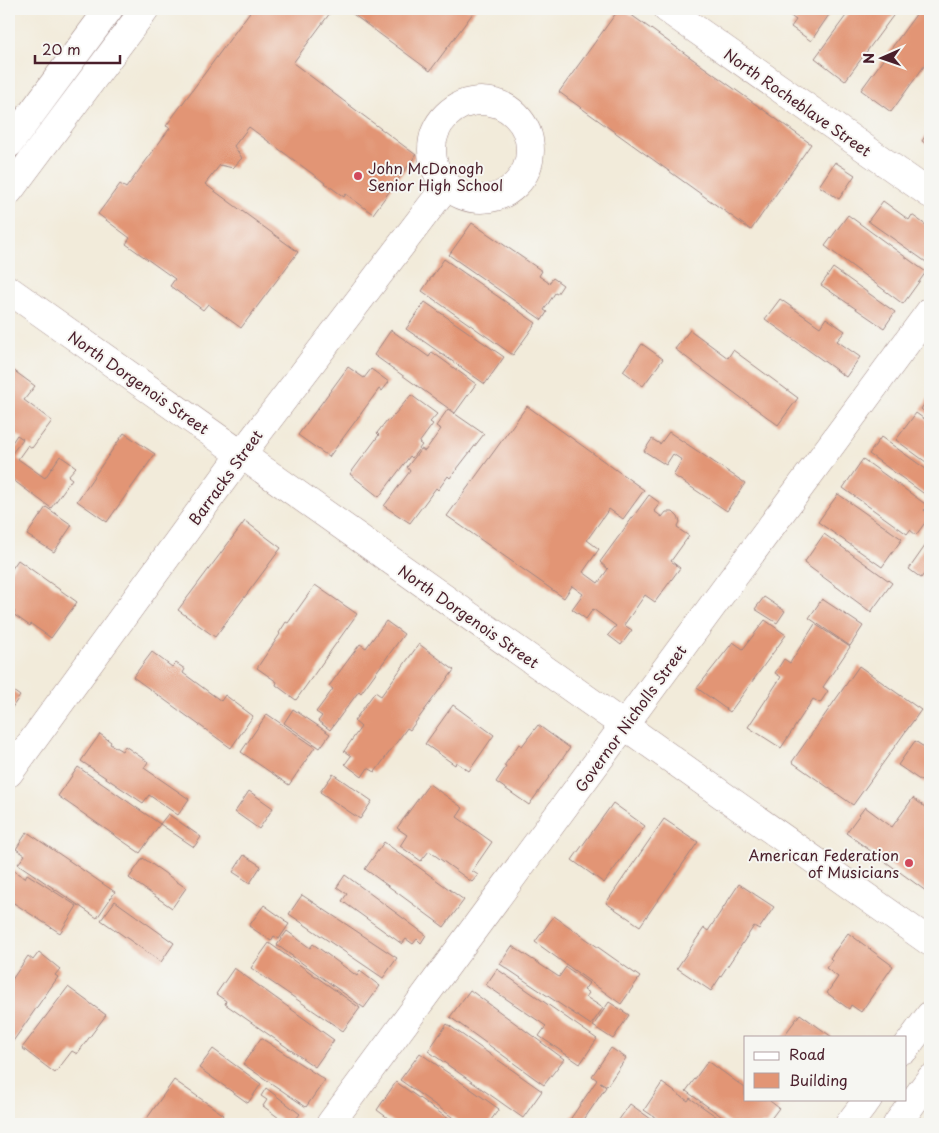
<svg xmlns="http://www.w3.org/2000/svg" width="939" height="1133" font-family="'Playpen Sans',sans-serif">
<style>
.building{fill:#e29575}
.lines{fill:none;stroke-linecap:round;stroke-linejoin:round}
.minor-casing{stroke:#9e8582;stroke-width:29}
.minor{stroke:#fff;stroke-width:28}
.poi-dot{fill:#d1495b;stroke:#f6f6f2;stroke-width:2}
.labels{text-anchor:middle;dominant-baseline:central;stroke-width:4;stroke-linejoin:round;paint-order:stroke}
.street-label{font-size:15px;fill:#4a1f2b;stroke:#f6f6f2}
.poi-label{font-size:15px;fill:#4a1f2b;stroke:#f6f6f2;text-anchor:start}
</style>
<rect width="100%" height="100%" fill="#f6f6f2"/>
<filter id="ink" filterUnits="userSpaceOnUse"><feTurbulence type="fractalNoise" baseFrequency=".02" numOctaves="2"/><feDisplacementMap in="SourceGraphic" scale="10" xChannelSelector="R" yChannelSelector="G"/><feConvolveMatrix kernelMatrix="1 2 1 2 8 2 1 2 1" color-interpolation-filters="sRGB"/></filter>
<filter id="wash" filterUnits="userSpaceOnUse"><feTurbulence type="fractalNoise" baseFrequency=".0096" numOctaves="4" result="noise"/><feDisplacementMap in="SourceGraphic" scale="20" xChannelSelector="R" yChannelSelector="G"/><feGaussianBlur stdDeviation="1.12" result="paint"/><feColorMatrix in="noise" values="0 0 0 0 0 0 0 0 0 0 0 0 0 0 0 0 0 1.4 0 .05"/><feComposite in="paint" operator="in"/></filter>
<g filter="url(#wash)">
<rect width="100%" height="100%" fill="#f2ebda"/>
<g id="blocks">
<!-- building -->
<path class="building" d="M252,9H333L293,63L416,155L373,214L346,194L344,197L249,127L234,146L242,158L233,168L220,165L205,184L298,252L241,328L208,304L203,310L170,286L175,279L126,244L130,238L98,214L120,184L126,188L170,128L166,126Z
M346,9H476L430,71Z
M619,9H623L811,144L751,230L559,92Z
M786,9H833L811,41L791,27L796,20L784,11Z
M851,9H898L845,81L815,58Z
M920,9H930V58L891,112L861,90Z
M930,129V147L922,141Z
M835,162L855,175L839,199L819,186Z
M883,201L909,220L912,215L930,228L929,264L868,221Z
M848,215L926,272L903,304L825,246Z
M472,223L542,271L539,276L549,283L553,278L563,285L557,294L555,293L544,310L547,312L542,320L449,255Z
M444,259L536,323L513,355L422,291Z
M833,268L895,312L884,328L821,285Z
M780,299L820,327L826,318L845,331L837,341L860,357L846,377L765,319Z
M425,302L504,357L485,384L406,329Z
M391,330L429,357L432,352L476,384L455,413L374,355Z
M690,330L728,358L733,350L798,398L778,425L675,349Z
M642,344L663,359L643,386L623,371Z
M9,367L35,386L24,400L52,421L32,448L28,445L18,459L45,478L60,456L76,467L68,476L72,479L51,508L9,477V457L23,439L17,435L9,447Z
M348,367L364,378L371,369L389,382L382,391L379,389L329,457L298,435Z
M411,395L437,414L430,422L433,424L419,443L422,445L412,458L410,456L379,497L350,474L379,435L377,433L387,420L389,421Z
M930,396V416L921,409Z
M527,406L644,490L623,519L609,509L587,540L599,549L583,572L598,583L608,569L600,562L649,495L660,503L654,511L662,517L666,512H673L678,517L680,522L677,528L689,536L671,561L680,568L655,602L645,595L624,625L632,630L621,645L608,635L616,626L593,609L586,619L572,609L583,594L572,586L564,598L447,516Z
M448,409L484,434L450,478L448,476L438,490L436,488L410,523L384,506L410,471L407,467L421,449L425,451L441,429L436,426Z
M916,413L930,423V465L896,440Z
M669,432L745,483L727,511L673,475L682,460L673,454L666,465L644,451L652,439L660,444Z
M124,433L155,454L107,522L77,501Z
M881,437L930,472V498L869,454Z
M863,459L928,506L924,510L930,515V516L916,535L910,530L907,534L843,488Z
M838,494L902,539L882,567L818,522Z
M46,507L72,525L54,552L27,535Z
M245,521L281,548L215,637L178,610Z
M824,534L892,583L871,612L804,563Z
M930,539V566L921,578L909,569Z
M18,560L77,602L51,638L31,624L30,626L13,614L15,612L9,607V573Z
M315,585L357,614L296,700L276,685L277,682L257,668L280,634L279,633L286,622L288,623Z
M764,597L785,611L777,623L755,609Z
M822,599L863,626L850,646L809,618Z
M765,620L786,635L730,712L697,688L733,642L743,649Z
M386,621L404,634L361,693L359,691L330,730L318,721L322,716L316,712L333,689L329,686L360,644L366,648Z
M815,624L850,647L823,687L828,691L820,703L813,699L781,748L748,727L781,677L775,673L784,659L790,663Z
M419,644L454,670L410,730L407,728L375,772L368,768L362,777L345,764L351,756L344,751L361,727L354,721L375,692L381,696Z
M152,652L172,667L176,663L185,669L183,673L221,701L225,695L253,716L231,748L133,677Z
M859,666L921,710L853,805L792,762Z
M9,688L20,696L11,709L9,708Z
M453,705L494,735L469,771L456,762L455,765L425,744Z
M293,709L330,734L320,748L284,723Z
M267,714L315,747L289,785L241,752Z
M538,725L570,748L529,805L496,782L506,767L504,766L519,744L522,746Z
M100,734L111,742L110,744L122,751L125,746L148,762L144,768L189,799L178,815L149,795L143,803L81,761Z
M915,741L930,751V773L924,783L898,765Z
M78,767L160,824L140,853L58,796Z
M333,774L372,801L360,819L320,792Z
M429,784L463,808L457,817L492,842L472,871L478,875L472,882L429,851L421,861L400,846L407,835L397,828Z
M249,791L273,808L259,829L235,812Z
M913,798L930,811V894L846,833L865,807L892,827Z
M613,803L645,826L604,883L572,860Z
M168,814L201,837L194,847L160,824Z
M664,819L698,842L640,926L606,903Z
M27,832L115,892L97,918L18,864L25,855L16,849Z
M384,842L464,900L444,927L365,869Z
M244,855L261,866L250,883L233,872Z
M143,858L186,888L172,908L129,878Z
M9,868L25,878L27,874L77,906L60,933L9,900Z
M345,875L426,935L421,943L417,939L413,944L406,939L402,944L342,901L347,894L337,887Z
M739,884L774,907L759,929L754,926L711,991L677,968L704,928L708,931Z
M302,895L397,958L383,978L289,914Z
M115,901L174,943L161,962L101,920Z
M264,905L285,920L284,921L289,924L279,939L274,936L271,941L249,926Z
M554,916L640,977L621,1004L535,942Z
M287,931L310,948L313,944L357,976L360,971L380,986L364,1008L277,945Z
M848,933L893,966L861,1012L851,1005L849,1009L827,993L838,977L826,968L832,960L830,958Z
M269,943L360,1008L343,1031L251,968Z
M512,946L559,977L566,967L589,983L584,990L589,993L586,997L603,1008L591,1025L500,964Z
M39,952L60,969L55,975L58,977L9,1047V984L28,956L33,960Z
M234,968L334,1040L315,1067L225,1004L226,1001L216,994Z
M497,969L597,1039L580,1064L539,1036L546,1026L486,985Z
M68,987L106,1015L77,1054L72,1051L55,1073L22,1048Z
M470,990L564,1059L544,1085L450,1017Z
M609,1002L629,1015L613,1039L593,1026Z
M800,1014L832,1037H783Z
M447,1024L542,1091L523,1118L428,1051Z
M261,1038L325,1080L306,1107L243,1064Z
M611,1048L626,1058L607,1086L600,1082L606,1087L581,1124H567L597,1080L592,1076Z
M213,1049L261,1084L248,1103L199,1068Z
M420,1053L499,1109L488,1124H462L400,1080Z
M708,1061L745,1088V1099H771L770,1101L779,1108L767,1124H732L686,1091Z
M174,1080L224,1115L218,1124H143Z
M396,1082L456,1124H396L377,1110Z
M662,1083L688,1101L690,1098L727,1124H665L644,1110Z
M266,1088L300,1114L292,1124H287L263,1106L267,1100L261,1096Z
M630,1104L658,1124H616Z"/>
</g>
</g>
<g filter="url(#ink)">
<use href="#blocks" fill-opacity="0" stroke="#9e8582" stroke-width="1"/>
<g class="lines">
<defs>
<path id="minor" d="M667,9L930,194
M432 150a49 49 0 1 1 98 0a49 49 0 1 1-98 0Z
M9,144L109,9
M9,191L145,9
M9,290L930,942
M9,773L241,455L447,185
M905,1049L930,1015
M330,1124L930,311
M849,1124L868,1099
M897,1124L930,1079"/>
</defs>
<!-- minor casing -->
<use href="#minor" class="minor-casing"/>
<!-- minor -->
<use href="#minor" class="minor"/>
</g>
</g>
<!-- markers -->
<g class="poi-dot">
<circle cx="358" cy="176" r="5"/>
<circle cx="909" cy="863" r="5"/>
</g>
<g class="labels">
<!-- street labels -->
<g class="street-label">
<text transform="translate(798 102) rotate(35)">North Rocheblave Street</text>
<text transform="translate(139 382) rotate(35)">North Dorgenois Street</text>
<text transform="translate(225 477) rotate(-54)">Barracks Street</text>
<text transform="translate(469 616) rotate(35)">North Dorgenois Street</text>
<text transform="translate(630 718) rotate(-54)">Governor Nicholls Street</text>
</g>
<!-- poi labels -->
<g class="poi-label">
<text x="368" y="167">John McDonogh<tspan x="368" dy="17">Senior High School</tspan></text>
<text x="899" y="854" text-anchor="end">American Federation<tspan x="899" dy="17">of Musicians</tspan></text>
</g>
</g>
<!-- margin -->
<rect width="939" height="1133" fill="none" stroke="#f6f6f2" stroke-width="30"/>
<!-- legend -->
<rect x="744" y="1036" width="162" height="65" fill="#f6f6f2" stroke="#b1a0a2"/>
<rect x="754" y="1052" width="25" height="8" fill="#ffffff" stroke="#b1a0a2"/>
<text x="789" y="1060" font-size="15" fill="#4a1f2b">Road</text>
<rect x="754" y="1073" width="25" height="15" fill="#e29575" stroke="#b1a0a2"/>
<text x="789" y="1086" font-size="15" fill="#4a1f2b">Building</text>
<!-- north arrow -->
<g transform="translate(882 58) rotate(268)" stroke="#f6f6f2" stroke-width="4" paint-order="stroke">
<path d="M0-4L9 19L0 12L-9 19Z" fill="#4a1f2b"/>
<text y="-8" font-size="14" font-weight="bold" text-anchor="middle" fill="#4a1f2b">N</text>
</g>
<!-- scale -->
<path d="M35 55v8h85v-8" fill="none" stroke="#4a1f2b" stroke-width="2.5"/>
<text x="42" y="55" font-size="15" fill="#4a1f2b" stroke="#f6f6f2" stroke-width="4" paint-order="stroke">20 m</text>
</svg>
